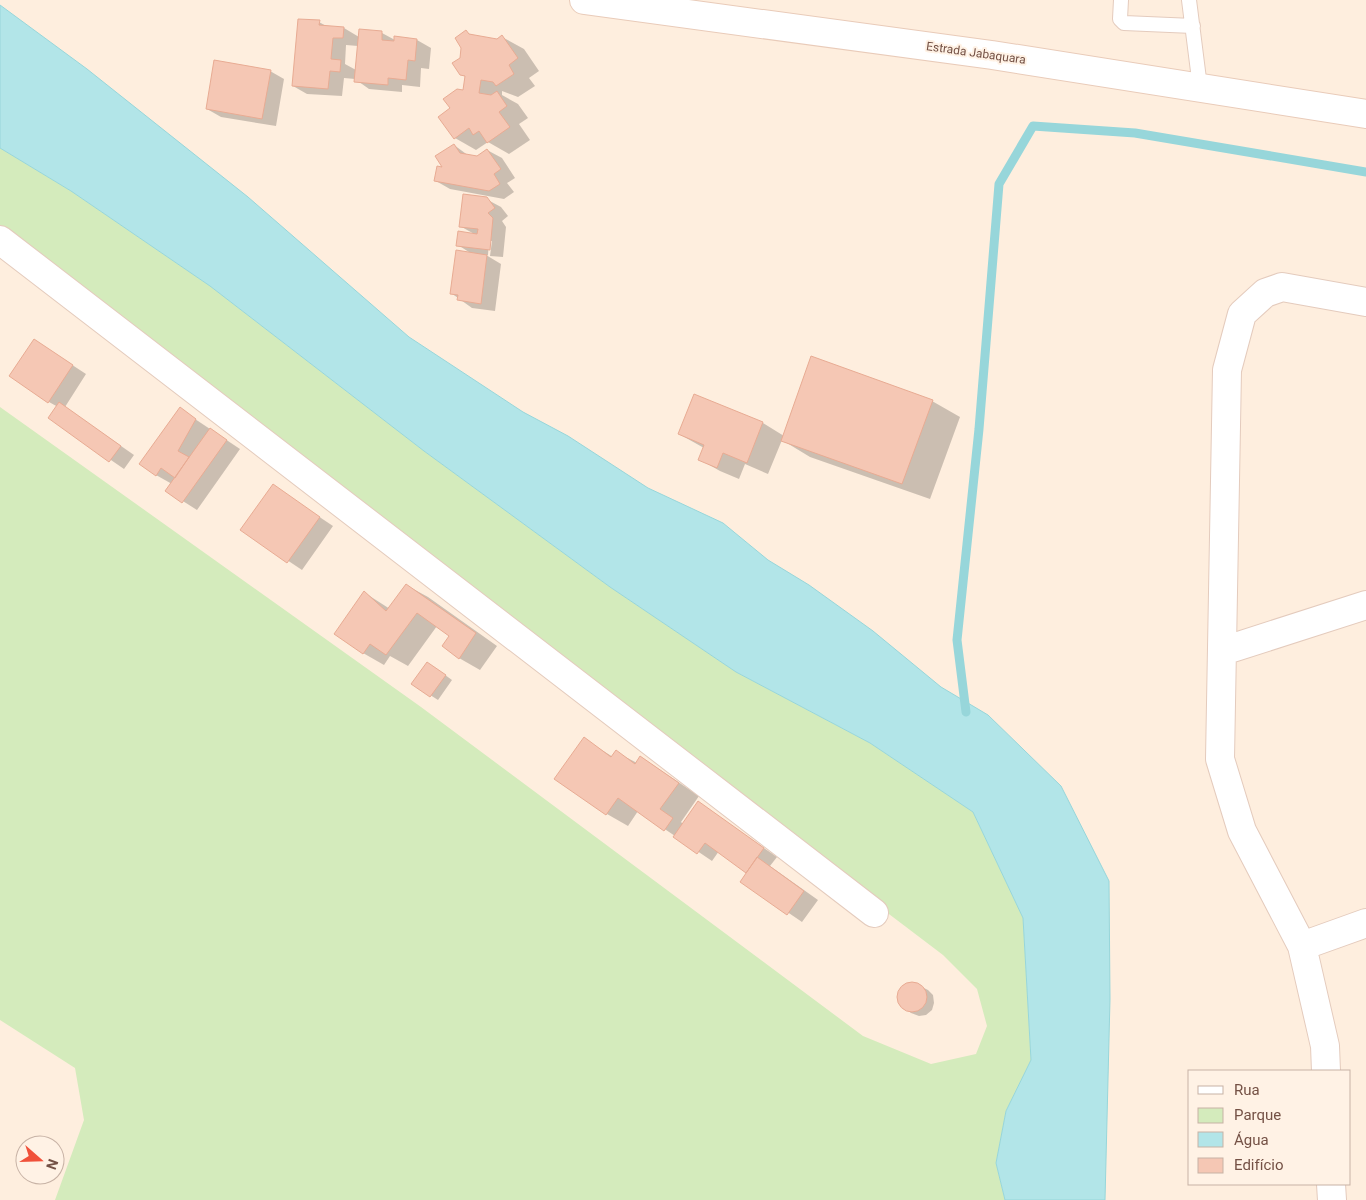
<svg xmlns="http://www.w3.org/2000/svg" width="1366" height="1200" font-family="Roboto,sans-serif">
<style>
.green{fill:#d4ebbc}
.water{fill:#b2e5e8;stroke:#97d6da}
.shadow{fill:#0003;fill-rule:evenodd}
.lines{fill:none;stroke-linecap:round;stroke-linejoin:round}
.stream{stroke:#97d6da;stroke-width:9}
.building{fill:#f5c7b4;stroke:#e8ab93}
.lane-casing{stroke:#e4cbbd;stroke-width:16}
.street-casing{stroke:#e4cbbd;stroke-width:30}
.secondary-casing{stroke:#e9cbb9;stroke-width:30}
.lane{stroke:#fff;stroke-width:14}
.street{stroke:#fff;stroke-width:28}
.secondary{stroke:#fff;stroke-width:28}
.labels{text-anchor:middle;dominant-baseline:central;stroke-width:4;stroke-linejoin:round;paint-order:stroke}
.street-label{font-size:12px;fill:#745145;stroke:#fff2e5}
</style>
<rect width="100%" height="100%" fill="#feeede"/>
<!-- green -->
<path class="green" d="M0,148L71,191L210,286L424,451L610,587L736,672L870,743L973,812L1023,918L1031,1060L1006,1111L996,1163L1005,1200H55L84,1120L75,1068L0,1020V407L421,707L863,1036L931,1064L976,1054L987,1026L977,989L943,955L600,695L0,254Z"/>
<!-- water -->
<path class="water" d="M0,5L87,69L248,197L409,337L523,412L568,436L648,488L723,523L768,560L809,585L873,631L941,687L988,715L1061,786L1109,881L1110,999L1105,1200H1005L996,1163L1006,1111L1031,1060L1023,918L973,812L870,743L736,672L610,587L424,451L210,286L71,191L0,148Z"/>
<!-- shadow -->
<path class="shadow" d="M319,22L328,27L344,28L359,37L360,30L382,33L395,40H417L431,48L429,69L421,68L420,87L402,85V92L369,89L355,79L344,78L342,96L307,94L293,86ZM346,45L358,46L356,70L345,64Z
M466,32L473,36L497,40L502,37L524,49L539,71L529,78L535,86L518,97L502,91V95L518,104L528,118L519,124L530,140L509,154L488,142L476,150L455,138L452,108L464,91L466,77L461,74Z
M270,71L284,79L276,126L221,117L207,109Z
M454,145L469,156L477,157L487,150L502,158L515,178L507,183L514,192L504,199L450,189L436,181L445,168Z
M486,199L501,207L508,216L502,221L506,227L503,257L490,256L492,241H489L488,255H486L501,264L495,311L472,308L451,293L472,254L458,245L476,235L460,226Z
M34,340L86,374L65,407L134,455L124,469L50,418L58,407L49,402Z
M695,396L763,423L784,436L932,401L960,417L930,499L810,457L782,440L768,474L745,464L739,479L720,471L699,459L704,448L679,434Z
M180,409L240,449L197,510L167,491L172,484L156,475Z
M273,486L333,526L302,570L242,530Z
M406,585L428,597L497,646L480,670L459,658L451,635L437,626L408,666L390,656L384,665L363,653L365,593L390,609Z
M434,667L452,680L438,700L413,684Z
M584,739L613,757L616,752L637,763L641,757L699,796L681,822L683,824L698,803L777,857L770,866L818,900L802,922L742,881L748,872L719,851L712,861L638,811L628,826L607,814Z
M914,983L928,990L933,995L934,1003L932,1010L926,1015L919,1016L911,1013L899,1003L898,996L901,989L906,984Z"/>
<g class="lines">
<!-- stream -->
<path class="stream" d="M966,712L957,640L979,429L999,184L1033,126L1135,133L1366,172"/>
</g>
<!-- building -->
<path class="building" d="M298,19L320,20L319,25L344,27L343,38H333L331,59L341,60L340,72L330,71L328,89L292,86Z
M359,29L382,31V40L394,41V36L417,39L415,61L408,60L406,80L388,78V85L354,82Z
M466,30L469,34L497,39L502,35L518,58L509,65L514,74L496,86L493,82L481,80L479,93L491,95L497,91L507,106L499,112L510,127L487,143L479,131L473,135L469,128L454,139L438,117L450,108L443,99L457,89L463,90L465,76L460,75L452,63L460,58L461,48L455,38Z
M214,60L271,70L262,119L206,109Z
M454,144L460,153L477,156L487,149L501,169L494,174L500,184L489,191L434,181L437,166L442,167L435,156Z
M463,194L487,197L495,208L488,213L493,218L490,250L456,246L458,231L477,234L478,229L459,227Z
M456,250L487,255L481,304L457,300L458,295L450,294Z
M34,339L73,365L48,403L9,376Z
M811,356L933,400L902,484L781,441Z
M694,394L763,422L747,463L723,453L717,468L698,460L704,445L678,434Z
M59,402L121,446L109,462L48,418Z
M180,407L196,419L178,451L189,457L175,478L161,468L156,476L139,464Z
M210,428L227,440L182,503L165,491Z
M273,484L320,517L287,563L240,530Z
M406,584L476,633L459,659L442,646L449,636L417,613L386,655L370,644L363,654L334,634L364,591L386,611Z
M427,662L446,675L430,697L411,684Z
M584,737L611,757L616,750L635,764L640,756L679,783L660,809L673,818L664,831L618,798L606,815L554,779Z
M698,801L764,848L746,873L705,843L697,854L673,837Z
M757,857L804,891L787,915L740,882Z
M897 997a15 15 0 1 1 30 0a15 15 0 1 1-30 0Z"/>
<g class="lines">
<defs>
<path id="lane" d="M1121,0L1120,19L1124,23L1193,26
M1189,0L1200,87"/>
<path id="street" d="M0,240L874,913
M1223,651L1366,605
M1302,946L1366,923
M1326,1071L1325,1046L1302,946L1242,831L1220,759L1227,370L1242,314L1265,293L1282,287L1366,302
M1331,1184L1332,1200"/>
<path id="secondary" d="M584,0L992,55L1366,114"/>
</defs>
<!-- lane casing -->
<use href="#lane" class="lane-casing"/>
<!-- street casing -->
<use href="#street" class="street-casing"/>
<!-- secondary casing -->
<use href="#secondary" class="secondary-casing"/>
<!-- lane -->
<use href="#lane" class="lane"/>
<!-- street -->
<use href="#street" class="street"/>
<!-- secondary -->
<use href="#secondary" class="secondary"/>
</g>
<g class="labels">
<!-- street labels -->
<g class="street-label">
<text transform="translate(976 53) rotate(8)">Estrada Jabaquara</text>
</g>
</g>
<!-- legend -->
<rect x="1188" y="1070" width="162" height="115" fill="#fff2e5" stroke="#c7b2a5"/>
<rect x="1198" y="1086" width="25" height="8" fill="#ffffff" stroke="#c7b2a5"/>
<text x="1234" y="1095" font-size="15" fill="#745145">Rua</text>
<rect x="1198" y="1108" width="25" height="15" fill="#d4ebbc" stroke="#c7b2a5"/>
<text x="1234" y="1120" font-size="15" fill="#745145">Parque</text>
<rect x="1198" y="1132" width="25" height="15" fill="#b2e5e8" stroke="#c7b2a5"/>
<text x="1234" y="1145" font-size="15" fill="#745145">Água</text>
<rect x="1198" y="1158" width="25" height="15" fill="#f5c7b4" stroke="#c7b2a5"/>
<text x="1234" y="1170" font-size="15" fill="#745145">Edifício</text>
<!-- north arrow -->
<g transform="translate(40 1160) rotate(110)"><circle r="24" fill="#fff2e5" stroke="#c7b2a5"/>
<path d="M0-4L9 19L0 12L-9 19Z" fill="#f0513a"/>
<text y="-8" font-size="14" font-weight="bold" text-anchor="middle" fill="#745145">N</text>
</g>
</svg>
